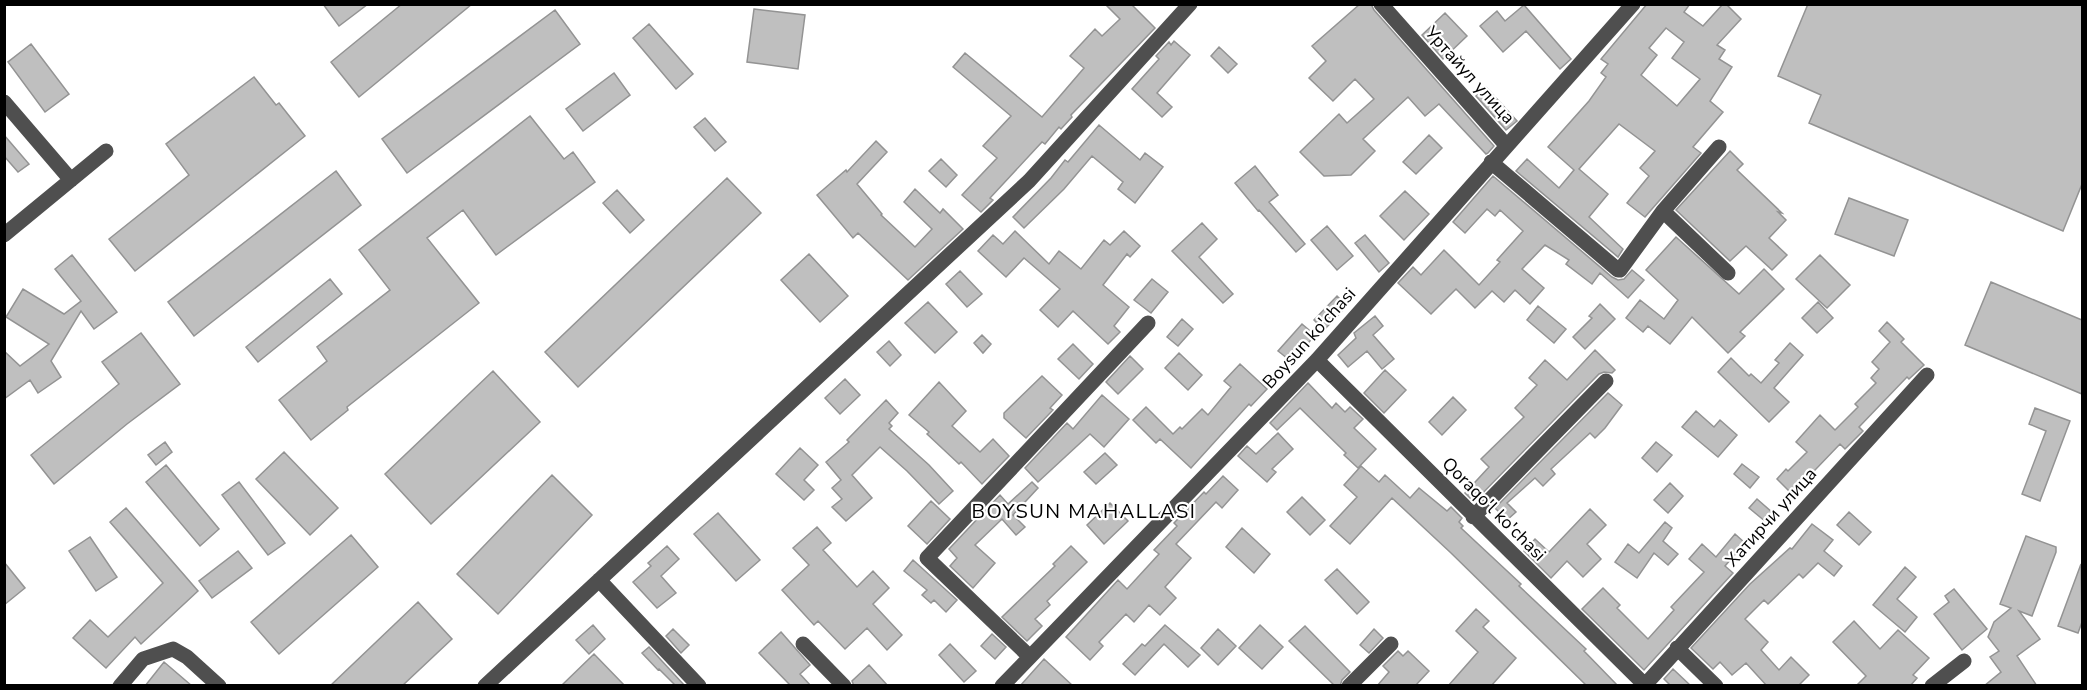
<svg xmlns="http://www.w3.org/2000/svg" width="2087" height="690" font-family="'Nunito Sans',sans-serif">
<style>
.building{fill:#bfbfbf;stroke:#939393;stroke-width:1.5;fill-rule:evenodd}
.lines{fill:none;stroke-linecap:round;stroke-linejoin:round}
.minor{stroke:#4f4f4f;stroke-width:15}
.labels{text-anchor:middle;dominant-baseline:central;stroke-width:4.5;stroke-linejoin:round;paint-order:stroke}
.street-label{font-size:18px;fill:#000;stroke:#fff}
.neighbourhood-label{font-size:20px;letter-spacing:1.5px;fill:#000;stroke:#fff}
</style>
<rect width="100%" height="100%" fill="#fff"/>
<!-- building -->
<path class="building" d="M323,4H368L339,26Z
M402,4H472L359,97L331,62Z
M1105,4H1131L1155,28L1071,115L1072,117L1061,129L1059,127L1045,144L1042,142L990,198L993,200L981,212L962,195L997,158L983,146L1011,116L953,67L965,53L1042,117L1084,68L1070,56L1095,29L1102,36L1120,19Z
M1360,4H1371L1374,10L1494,146L1488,153L1486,154L1439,104L1425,116L1408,97L1363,139L1375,151L1351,175L1324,176L1300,152L1339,114L1347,123L1374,99L1355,79L1333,101L1309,78L1326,61L1312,46Z
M1647,4H1690L1684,12L1703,26L1723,4H1726L1741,19L1717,45L1725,50L1719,59L1732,67L1710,101L1723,112L1693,147L1701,153L1645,217L1627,203L1649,176L1640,168L1655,151L1619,124L1579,169L1608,194L1589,217L1623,249L1618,257L1516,171L1527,159L1559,188L1574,170L1548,147L1589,101L1606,77L1601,73L1608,64L1601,59ZM1666,28L1684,42L1672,58L1700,79L1677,106L1641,75L1657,55L1649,48Z
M1808,4H2082V184L2063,231L1809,123L1821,95L1778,76Z
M1524,5L1571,59L1560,69L1526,31L1503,52L1480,26L1497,11L1505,21Z
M754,9L805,15L798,69L747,62Z
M555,10L580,44L407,173L382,139Z
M1445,13L1467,36L1443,59L1422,35Z
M649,24L693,74L676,89L633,38Z
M1174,41L1190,55L1157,93L1172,107L1162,117L1132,89L1159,59L1156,56L1169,42L1171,45Z
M31,44L69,94L45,112L8,62Z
M1219,47L1237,64L1228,73L1211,56Z
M614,73L630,95L583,131L566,109Z
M254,77L276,105L279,103L305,136L135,271L109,239L189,175L166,144Z
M1486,87L1517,121L1506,130L1476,96Z
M530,116L564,159L573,152L595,182L496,255L463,210L427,238L479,303L347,407L348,410L311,440L279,400L327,361L317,347L390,290L359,250Z
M705,118L726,142L715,151L694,127Z
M1099,125L1140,160L1145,153L1163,167L1135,203L1118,189L1123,182L1092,156L1064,189L1024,228L1013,217L1051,178L1065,160L1068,162Z
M4,135L29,164L18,172L4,156Z
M1429,135L1442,148L1416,174L1403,162Z
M876,141L887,152L857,184L882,214L881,215L915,247L932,229L904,202L915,189L940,213L943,209L963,229L908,280L858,233L853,238L817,195L846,170L847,172Z
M1730,151L1743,164L1737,170L1782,213L1778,212L1786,220L1769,238L1787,255L1772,270L1746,246L1730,261L1676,210Z
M941,159L957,175L946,187L929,171Z
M1255,166L1278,195L1269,202L1305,244L1296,252L1259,210L1258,211L1235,183Z
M336,171L361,205L194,336L168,302Z
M1493,176L1612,277L1618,280L1624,279L1632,270L1644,280L1628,298L1600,273L1592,284L1566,264L1569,260L1545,245L1522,269L1544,288L1530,304L1515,290L1504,302L1492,291L1475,308L1456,289L1431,314L1398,283L1413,267L1421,275L1444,250L1479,285L1500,262L1497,260L1523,231L1500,210L1495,216L1487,209L1465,233L1453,222Z
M727,178L761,213L578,387L545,352Z
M617,190L644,220L630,233L603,203Z
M1405,191L1429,214L1404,240L1380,216Z
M1849,198L1908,220L1894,256L1835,234Z
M1202,223L1217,239L1199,257L1233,294L1223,303L1172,251Z
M1327,226L1353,256L1337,270L1311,240Z
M1015,231L1049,264L1059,251L1081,269L1104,240L1110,245L1124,231L1140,246L1130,257L1127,254L1103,285L1129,307L1114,326L1120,332L1108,344L1073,311L1058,327L1040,310L1060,289L1024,258L1006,277L978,251L993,235L1003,244Z
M1365,235L1389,263L1379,272L1355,243Z
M1676,237L1739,294L1764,269L1784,289L1740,332L1745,336L1728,353L1692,317L1670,344L1648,326L1643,332L1626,318L1640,300L1664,319L1678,300L1646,270Z
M809,254L848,296L820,322L781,280Z
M72,255L117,312L94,329L81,311L51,361L61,377L38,393L30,380L4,399V351L20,366L49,344L6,317L23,289L64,314L81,301L55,269Z
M1820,255L1850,285L1827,308L1796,279Z
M960,271L982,294L967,307L946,284Z
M330,279L342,294L258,362L246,347Z
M1152,279L1168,292L1151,313L1134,300Z
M1991,282L2082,320V394L1965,345Z
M1337,296L1347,306L1324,330L1314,320Z
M928,302L957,332L935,353L905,323Z
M1818,302L1833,318L1817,333L1802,318Z
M1600,304L1615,319L1585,349L1573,337L1592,318L1589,316Z
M1538,306L1566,329L1554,343L1527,320Z
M1375,316L1383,326L1373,335L1394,359L1382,369L1367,351L1348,367L1338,355L1356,338L1354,333Z
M1182,319L1193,329L1178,346L1167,337Z
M1887,322L1904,339L1901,342L1924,365L1909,379L1907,377L1859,427L1863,431L1845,449L1840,444L1792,494L1777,479L1786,469L1788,471L1807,452L1796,442L1820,415L1835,430L1858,407L1855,404L1876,383L1871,378L1879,369L1872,362L1890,342L1879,331Z
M1302,324L1315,335L1292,362L1278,351Z
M141,333L180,384L127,424L54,484L31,455L119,384L102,362Z
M982,335L991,344L983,353L974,343Z
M889,341L901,355L890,366L877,352Z
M1790,343L1803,355L1774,388L1789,402L1769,422L1718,372L1731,358L1749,376L1751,374L1761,383L1779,363L1775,360Z
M1073,344L1093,364L1079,379L1058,359Z
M1595,350L1615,370L1612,373L1604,372L1599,374L1474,502L1465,493L1489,467L1481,459L1524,417L1515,408L1537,385L1529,378L1545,360L1567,380Z
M1179,353L1202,375L1188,390L1165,368Z
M1130,356L1143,369L1118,394L1106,382Z
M1240,364L1267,389L1251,406L1249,404L1191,468L1160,439L1156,443L1133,420L1146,407L1173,434L1180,427L1182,429L1202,409L1208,415L1231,387L1224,381Z
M1385,370L1406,390L1384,413L1364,393Z
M493,371L540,422L431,524L385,474Z
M1042,376L1062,395L1050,408L1053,410L1026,438L1004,418V413Z
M845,379L860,395L840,414L825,398Z
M939,382L966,411L952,426L980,452L993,439L1009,456L982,484L961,462L959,464L927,434L929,432L909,415Z
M1308,383L1332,408L1336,403L1345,412L1350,407L1363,419L1354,428L1376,449L1358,468L1344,455L1346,453L1300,408L1277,430L1270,423Z
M1608,393L1622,405L1605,428L1595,438L1590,433L1551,469L1555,474L1543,486L1535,478L1507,503L1516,512L1507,520L1495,508Z
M1102,395L1129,419L1104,447L1090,434L1038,482L1025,468L1067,423L1073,429Z
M1453,397L1466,410L1442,435L1429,422Z
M886,400L898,413L889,423L892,426L889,429L929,465L953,491L939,504L907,471L880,447L852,475L872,498L846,521L832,507L842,499L832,488L841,480L826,462L849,442L847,440Z
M2035,408L2070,421L2040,501L2022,494L2046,431L2029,424Z
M1696,411L1714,427L1720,420L1737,435L1718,457L1682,427Z
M1278,433L1293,449L1272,469L1276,472L1267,482L1238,456L1247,446L1256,454Z
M165,442L172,452L156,465L148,455Z
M1656,442L1672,455L1657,472L1642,458Z
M800,448L818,465L804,480L814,490L804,500L776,474Z
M284,452L338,508L310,535L256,479Z
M1105,453L1117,465L1096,484L1084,472Z
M1742,464L1759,477L1750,488L1734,474Z
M166,465L219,529L200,546L146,482Z
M1361,466L1379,482L1385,475L1410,498L1419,488L1447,511L1451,507L1462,518L1459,522L1463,526L1461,528L1521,584L1519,586L1586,649L1584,651L1618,686H1587L1451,553L1392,498L1350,544L1330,526L1357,497L1344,485Z
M552,475L592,515L498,614L457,574Z
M1223,476L1238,490L1222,508L1216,502L1176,544L1191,558L1165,587L1176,598L1160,615L1149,605L1134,622L1126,614L1099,642L1103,646L1090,660L1066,637L1118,580L1127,589L1159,554L1154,550L1177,526L1174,523L1204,492L1206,494Z
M239,482L285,543L268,555L222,495Z
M1032,482L1038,488L1013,515L1025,527L1016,535L1002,519L975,545L995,563L973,588L950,566L957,558L949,549L1000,495L1008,504Z
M1670,483L1683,496L1668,513L1654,500Z
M1302,497L1325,520L1310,535L1287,512Z
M1757,499L1773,513L1766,522L1749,508Z
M931,501L950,519L927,544L908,526Z
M1110,503L1128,521L1104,544L1087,525Z
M126,508L198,591L141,644L135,637L106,668L73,638L90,620L108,637L163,583L110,522Z
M1590,509L1606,525L1587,544L1601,559L1583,577L1567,561L1551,578L1524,551L1535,539L1549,552Z
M1849,512L1871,532L1859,545L1837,525Z
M718,513L760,560L736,581L694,534Z
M1665,522L1672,528L1663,541L1678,554L1668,565L1654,553L1637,578L1615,562L1628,544L1639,553Z
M1812,524L1833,540L1824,551L1842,566L1834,576L1818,563L1803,578L1799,574L1768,604L1764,600L1745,619L1768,642L1761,650L1779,670L1791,657L1809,675L1798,686H1767L1746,663L1732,675L1720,662L1713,669L1691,648L1750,584L1790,548L1792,549Z
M817,527L831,543L823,550L857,587L873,571L889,588L873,604L902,635L887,650L867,628L845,649L818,621L814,625L782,590L809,565L793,548Z
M1242,528L1270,554L1254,573L1226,547Z
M1735,534L1745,543L1725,566L1733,573L1644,670L1582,609L1603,588L1620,605L1617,608L1648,639L1674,610L1671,607L1704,572L1689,559L1702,544L1716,557Z
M351,535L378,567L279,654L251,622Z
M2026,536L2056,547V552L2032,616L2019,611L2040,639L2017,656L2037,686H1984L2001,672L1990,657L1999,651L1988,637L1994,622L2011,608L2000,604Z
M90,537L117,577L96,591L69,551Z
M667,546L679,559L661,576L676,593L657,608L633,582L651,566L648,563Z
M1071,546L1087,562L1047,601L1050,605L1035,619L1042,626L1027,641L1002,617L1055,566L1053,564Z
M238,551L252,568L212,598L199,581Z
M913,560L957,600L946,612L934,600L931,603L922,595L927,590L904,571Z
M4,562L25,588L4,605Z
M2081,564L2082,622L2078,633L2058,626Z
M1905,567L1916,577L1897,599L1917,617L1905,632L1873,605Z
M1337,569L1369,602L1357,614L1325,580Z
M1954,589L1987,629L1962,650L1934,614L1949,602L1945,596Z
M418,602L452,639L402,686H330Z
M1476,609L1489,621L1483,627L1516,658L1491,686H1448L1478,652L1456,631Z
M1854,621L1880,649L1898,630L1929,658L1913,675L1917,678L1910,686H1856L1866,676L1833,642Z
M593,625L605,639L589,654L576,640Z
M1165,625L1200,655L1188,667L1164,644L1135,675L1123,664L1142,644L1145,646Z
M1260,625L1283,647L1262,669L1239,648Z
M1305,626L1350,672L1342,680L1340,686H1335L1289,641Z
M673,629L689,645L681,653L666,636Z
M1218,629L1236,646L1218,665L1201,648Z
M1374,629L1383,638L1369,653L1360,645Z
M781,632L810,665L800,674L811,686H791L759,653Z
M992,634L1006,647L995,659L981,646Z
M950,644L976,671L964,682L939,655Z
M649,647L685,686H676L659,669L658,670L642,653Z
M1398,651L1403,656L1408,651L1429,671L1415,686H1377L1389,672L1383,666Z
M594,654L625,686H561Z
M1044,659L1073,686H1020Z
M164,662L192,686H145Z
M869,665L888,686H854L852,681Z
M1673,669L1691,686H1671L1664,679Z"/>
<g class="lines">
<!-- minor -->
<path class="minor" d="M1381,4L1506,145
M4,102L71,180
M1491,162L1618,270H1620L1663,211L1719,147
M1663,211L1728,273
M4,235L106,151
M1317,360L1645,685
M1473,517L1606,381
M599,580L699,686
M803,644L844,686
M1677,648L1716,686
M1030,657L927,558L1148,323
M120,686L143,659L173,649L187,657L219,686
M485,686L1029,181L1190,4
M1002,686L1317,360L1633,4
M1349,686L1391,644
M1644,686L1927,375
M1932,686L1964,661"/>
</g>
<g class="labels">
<!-- street labels -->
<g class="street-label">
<text transform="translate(1470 75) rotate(48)">Уртайул улица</text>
<text transform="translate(1309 338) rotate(-48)">Boysun ko'chasi</text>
<text transform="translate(1494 509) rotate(45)">Qoraqo'l ko'chasi</text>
<text transform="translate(1771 517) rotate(-48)">Хатирчи улица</text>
</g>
<!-- neighbourhood labels -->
<g class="neighbourhood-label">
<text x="1084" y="511">BOYSUN MAHALLASI</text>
</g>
</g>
<!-- border -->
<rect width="2087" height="690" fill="none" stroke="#000000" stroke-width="12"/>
</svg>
